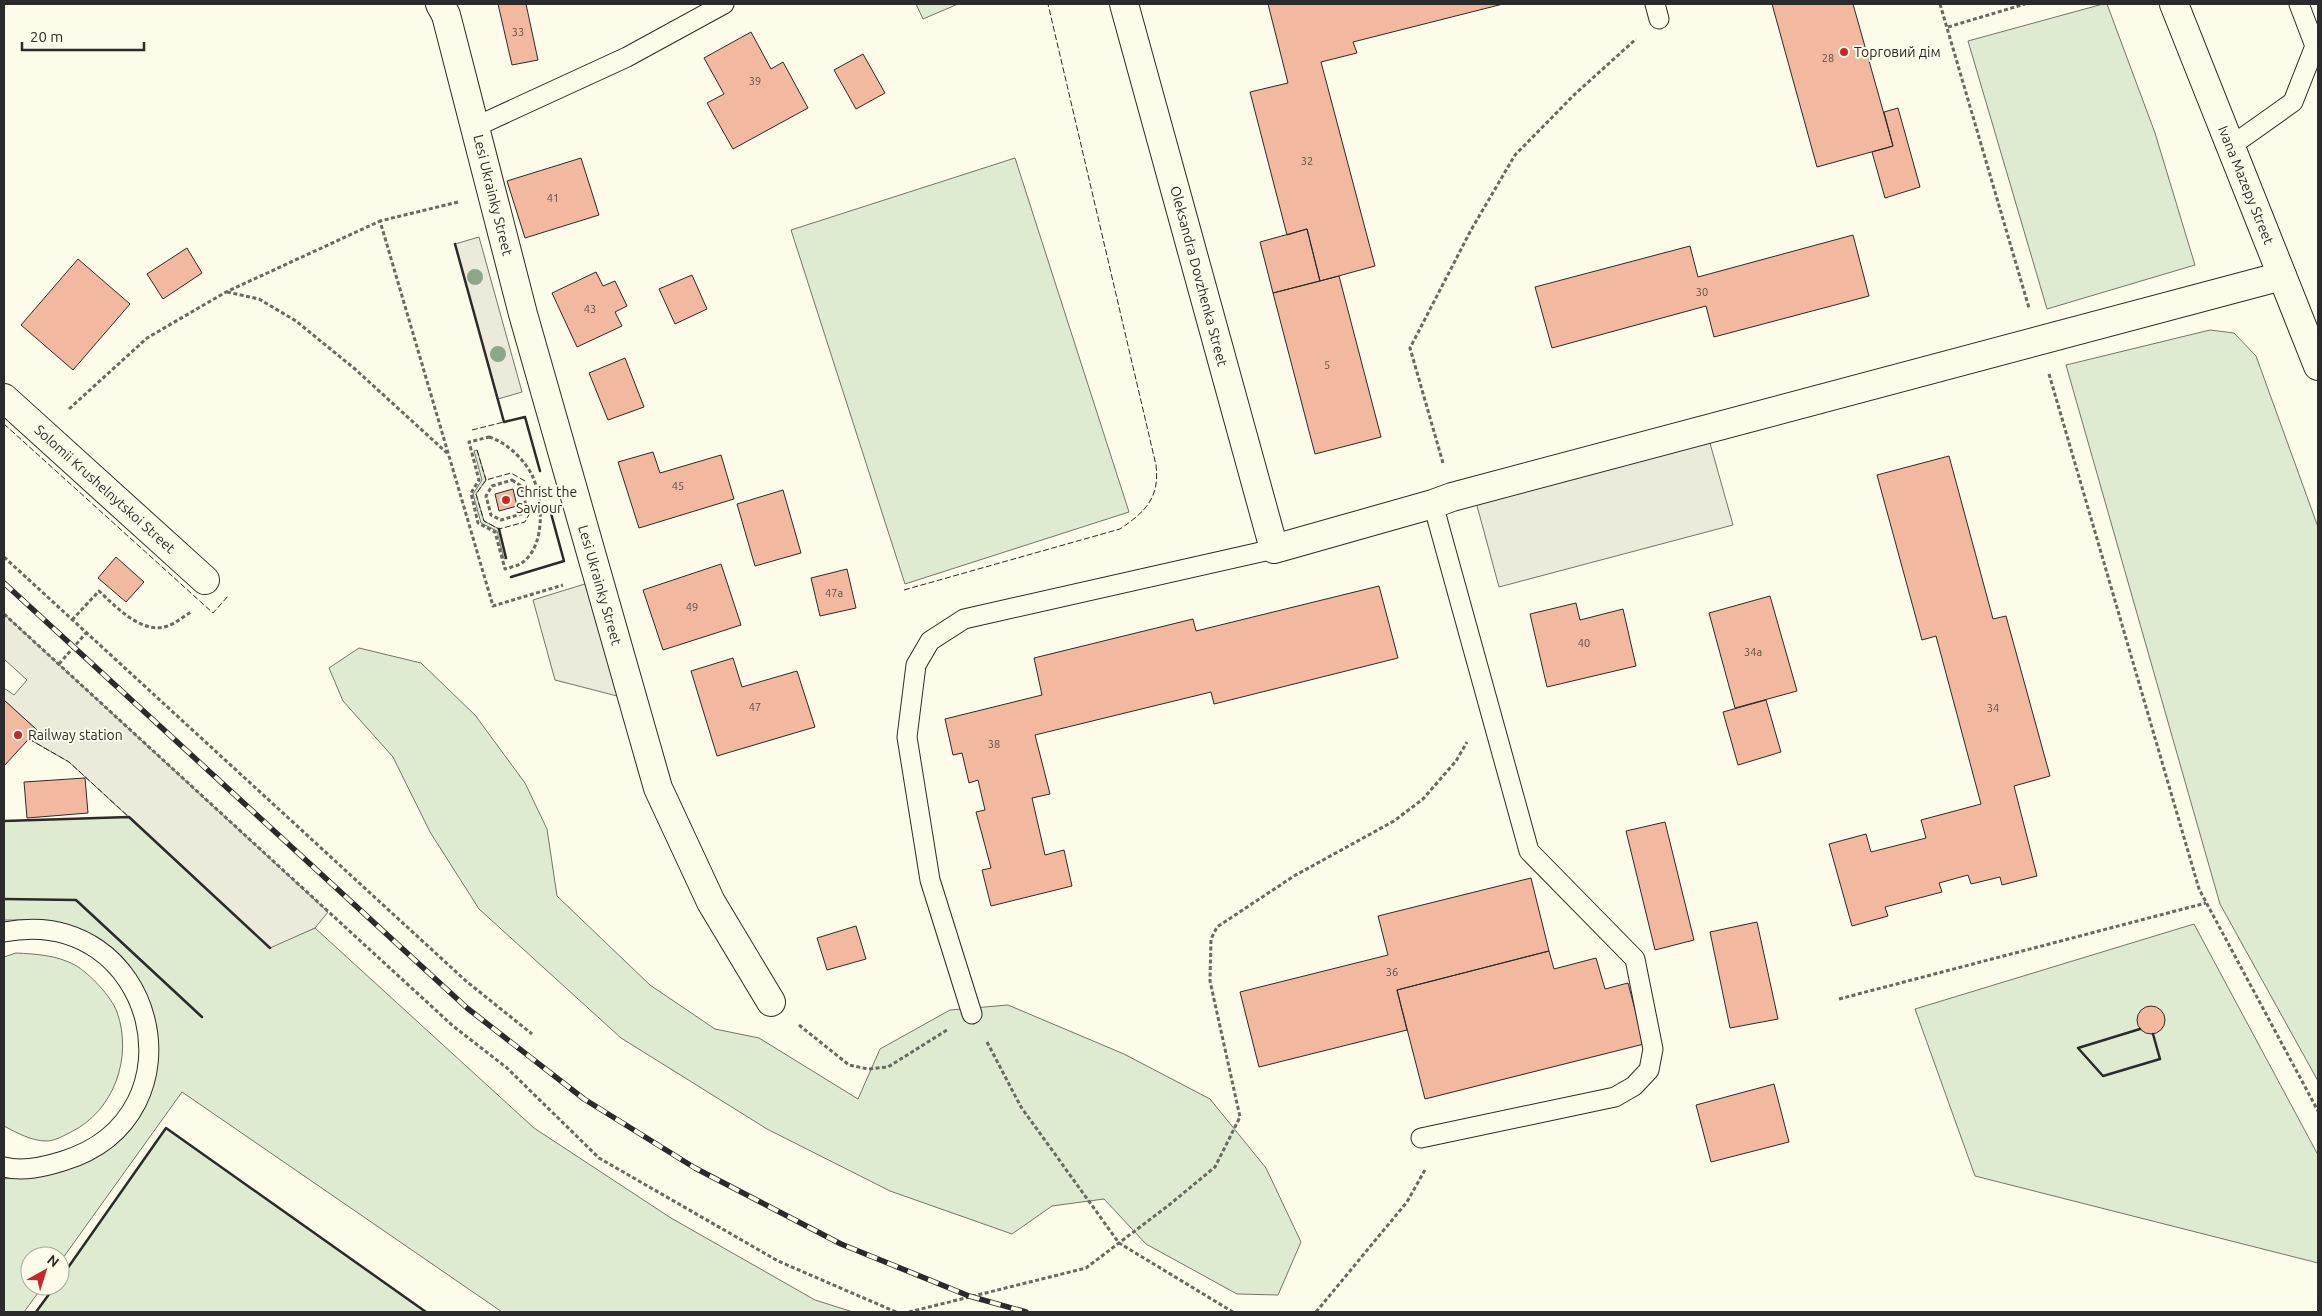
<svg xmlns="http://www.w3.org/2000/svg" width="2322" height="1316" font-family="Ubuntu,sans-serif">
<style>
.green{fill:#deebd1;stroke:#74746e}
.parking{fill:#eceadb;stroke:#74746e}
.building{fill:#f2b8a0;stroke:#2b2b2b}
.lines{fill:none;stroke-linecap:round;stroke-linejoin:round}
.lane-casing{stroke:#2b2b2b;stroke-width:21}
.street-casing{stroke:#2b2b2b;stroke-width:30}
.secondary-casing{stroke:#2b2b2b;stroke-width:30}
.path{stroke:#6a6964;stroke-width:3;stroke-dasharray:4 2.5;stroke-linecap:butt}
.lane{stroke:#fdfbea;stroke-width:19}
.street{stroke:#fdfbea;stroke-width:28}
.secondary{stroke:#fdfbea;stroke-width:28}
.rail-casing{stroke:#2b2b2b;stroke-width:5.5}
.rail{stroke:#fdfbea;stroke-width:4;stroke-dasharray:11;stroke-linecap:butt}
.fence{stroke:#2b2b2b;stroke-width:1;stroke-dasharray:6 2.5;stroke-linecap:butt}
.wall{stroke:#2b2b2b;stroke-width:2.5}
.tree{fill:#8ea78a}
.poi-dot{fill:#c62828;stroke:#fdfbea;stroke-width:2}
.labels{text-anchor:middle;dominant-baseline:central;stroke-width:4;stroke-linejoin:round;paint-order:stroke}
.number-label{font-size:11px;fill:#5d4e48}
.poi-label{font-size:14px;fill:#2b2b2b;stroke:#fdfbea;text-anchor:start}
.street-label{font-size:14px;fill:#2b2b2b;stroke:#fdfbea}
</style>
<rect width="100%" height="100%" fill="#fdfbea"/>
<!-- green -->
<path class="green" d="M916,4H958L923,19Z
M2103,4H2107L2155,133L2195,265L2047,309L1968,41Z
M1015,158L1129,512L905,584L791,230Z
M2210,330L2234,333L2256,356L2318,527V1081L2220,904L2066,365Z
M477,450L486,480L476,494L484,521L499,529L506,558L504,559L497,531L481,523L473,494L482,480L474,451Z
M359,648L421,663L475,715L525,783L547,829L557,896L650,985L715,1029L759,1038L858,1099L880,1049L950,1010L1008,1005L1124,1054L1210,1099L1266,1168L1301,1242L1278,1295L1237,1294L1146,1244L1104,1199L1052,1206L1012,1234L890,1191L767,1129L621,1038L479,909L430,832L393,757L343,701L329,668Z
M129,817L269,947L315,928L534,1128L671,1218L815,1300L853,1312H502L182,1092L60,1262V1256H30V1286H43L24,1312H4V1179L54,1172L90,1160L115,1141L156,1051L99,944L80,931L63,924L40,920H4V821Z
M2194,924L2318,1155V1263L1975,1176L1915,1009Z
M16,953C36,954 56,955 75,965C90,974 111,996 117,1012C133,1057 114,1111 71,1132C63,1136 55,1141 46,1141C32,1141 17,1133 4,1126V957Z
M166,1128L426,1312H36L55,1286H60V1279Z"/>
<!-- parking -->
<path class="parking" d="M479,237L522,392L498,399L455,244Z
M1706,429L1733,525L1499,587L1473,491Z
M588,583L621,697L555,680L533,600Z
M4,614L328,912L315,928L270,948L69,762L29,739L37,730L4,700V688L14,695L27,680L4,659Z"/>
<!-- building -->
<path class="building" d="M498,4H526L538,60L512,65Z
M1268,4H1503L1353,42L1357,53L1321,62L1375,266L1320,281L1307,229L1287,235L1250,92L1288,83Z
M1772,4H1853L1893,146L1817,167Z
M751,32L771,69L783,62L808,108L733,149L707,103L724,94L704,58Z
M863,54L885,93L856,109L834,70Z
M1898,108L1920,187L1885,198L1872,152L1893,146L1884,112Z
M581,158L599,215L525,238L507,181Z
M1307,229L1320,281L1273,293L1260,242Z
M1853,235L1869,296L1714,337L1706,306L1552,348L1535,287L1690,246L1698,277Z
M187,248L202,273L163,299L147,274Z
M78,259L130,304L73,370L21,325Z
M596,272L603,286L615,281L627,306L615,312L622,326L577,347L552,293Z
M692,275L707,309L675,324L659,289Z
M1339,276L1381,437L1315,454L1273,293Z
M625,358L644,407L608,420L589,373Z
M653,452L660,473L721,455L734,499L639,528L618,462Z
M1949,456L1993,619L2006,616L2050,776L2014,786L2037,876L2002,885L2000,877L1971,884L1968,875L1939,883L1942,892L1885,907L1888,916L1852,926L1829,844L1866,834L1871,852L1926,838L1921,820L1981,804L1936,636L1922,640L1877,475Z
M513,489L517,506L499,511L495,494Z
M783,490L801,553L755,566L737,504Z
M116,557L144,582L126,602L98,578Z
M721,564L741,625L663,650L643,590Z
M847,569L856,608L820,616L811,578Z
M1379,586L1398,658L1214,704L1211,692L1035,735L1050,794L1032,798L1045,855L1064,850L1072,886L991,906L982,870L991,868L976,812L985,810L978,780L969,783L962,753L953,755L945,719L1042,695L1034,658L1193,619L1196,631Z
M1770,596L1797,691L1735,708L1709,613Z
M1576,603L1580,620L1623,609L1636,666L1547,687L1530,614Z
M733,658L742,687L797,671L815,727L717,756L691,671Z
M4,700L37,730L4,766Z
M1766,700L1781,752L1738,765L1723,712Z
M85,778L88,813L27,818L24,782Z
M1665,822L1694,940L1655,950L1626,831Z
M1531,878L1549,951L1397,990L1407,1030L1259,1067L1240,992L1388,955L1378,916Z
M1757,922L1778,1019L1730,1028L1710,932Z
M856,926L866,959L827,970L817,938Z
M1549,951L1554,969L1596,958L1605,989L1628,983L1644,1044L1425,1099L1397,990Z
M2137 1020a14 14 0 1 1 28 0a14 14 0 1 1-28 0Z
M1774,1084L1789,1142L1711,1162L1696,1105Z"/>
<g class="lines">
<defs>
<path id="lane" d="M1655,4L1659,19
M475,127L627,57L724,4
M2231,146L2293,102L2315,46L2299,4
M4,932C155,903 209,1116 63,1161C44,1167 23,1172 4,1167
M972,1014L930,880L907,737L916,665L930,641L964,619L1274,549
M1421,1138L1615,1097L1634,1086L1649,1070L1653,1049L1635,959L1529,851L1433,504"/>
<path id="street" d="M440,4L446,15L523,314L658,788L711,902L771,1002
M1124,4L1274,549L1433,504L1452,497L2282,276
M4,398L205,580"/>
<path id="secondary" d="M2174,4L2318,366"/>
</defs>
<!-- lane casing -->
<use href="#lane" class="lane-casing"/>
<!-- street casing -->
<use href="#street" class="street-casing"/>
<!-- secondary casing -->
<use href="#secondary" class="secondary-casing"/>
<!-- path -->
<path class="path" d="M1940,4L2029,308
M1948,27L2025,4
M458,202L380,221L493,606L563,585
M227,292L259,299L296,321L355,369L447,453
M2049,374L2199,889L2318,1111
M69,409L147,338L226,292L380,221
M489,437C506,442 524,459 532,475C543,498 546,545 523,562C519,566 511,567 505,569L495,532L478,523L471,493L479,480L469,442Z
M1443,463L1410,348L1471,230L1515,155L1575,94L1636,39
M512,480L521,486L526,506L521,514L501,520L491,515L486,496L492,486Z
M523,495L536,492
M4,557L466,981L532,1034
M4,614L453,1026L507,1068L599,1158L778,1261L896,1312
M72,620L99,591C116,607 144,637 170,625C177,622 184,616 191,612
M59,664L86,633
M1839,999L2206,903
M799,1025L849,1065L868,1069L888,1067L947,1030
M987,1042L1021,1107L1119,1243L1233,1312
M909,1312L1086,1268L1169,1205L1215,1167L1240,1117L1210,981L1211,939L1217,927L1294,876L1394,821L1423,799L1456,761L1467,742
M1316,1312L1407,1202L1426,1168"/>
<!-- lane -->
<use href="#lane" class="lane"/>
<!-- street -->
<use href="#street" class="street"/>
<!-- secondary -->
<use href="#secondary" class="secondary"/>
<defs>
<path id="rail" d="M4,583L467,1008L584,1099L695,1168L841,1244L969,1296L1026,1312"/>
</defs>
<!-- rail casing -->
<use href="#rail" class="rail-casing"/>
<!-- rail -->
<use href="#rail" class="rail"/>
<!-- fence -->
<path class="fence" d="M4,424L213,613L229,595
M472,430L504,422
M477,450L486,480
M525,481L511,473L486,480L476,494L484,521L499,529L525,522L533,507
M904,590L1120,529C1145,512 1160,498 1156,465L1048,4
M29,739L69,762L129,817"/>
<!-- wall -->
<path class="wall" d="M455,244L504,422L525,417L540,471
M499,529L506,558
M511,577L564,561L549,506
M4,821L129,817L270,948
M4,899L76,900L202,1017
M2140,1029L2078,1048L2103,1076L2160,1059L2153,1034
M60,1279L166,1128L426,1312
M36,1312L55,1286"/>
</g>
<!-- trees -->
<g class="tree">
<circle cx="475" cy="277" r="8"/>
<circle cx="498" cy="354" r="8"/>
</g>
<!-- markers -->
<g class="poi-dot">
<circle cx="1844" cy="52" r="5"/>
<circle cx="506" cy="500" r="5"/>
<circle cx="18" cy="735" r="5"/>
</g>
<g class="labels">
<!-- number labels -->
<g class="number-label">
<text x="518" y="32">33</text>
<text x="1828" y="58">28</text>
<text x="755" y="81">39</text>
<text x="1307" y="161">32</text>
<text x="553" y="198">41</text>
<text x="1702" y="292">30</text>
<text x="590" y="309">43</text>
<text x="1327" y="365">5</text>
<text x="678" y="486">45</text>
<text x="834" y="593">47а</text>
<text x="692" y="607">49</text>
<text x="1584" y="643">40</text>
<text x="1753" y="652">34а</text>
<text x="755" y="707">47</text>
<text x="1993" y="708">34</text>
<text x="994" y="744">38</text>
<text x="1392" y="972">36</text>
</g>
<!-- poi labels -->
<g class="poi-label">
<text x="1854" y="52">Торговий дім</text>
<text x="516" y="492">Christ the<tspan x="516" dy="16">Saviour</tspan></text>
<text x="28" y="735">Railway station</text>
</g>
<!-- street labels -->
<g class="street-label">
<text transform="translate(2246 185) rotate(68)">Ivana Mazepy Street</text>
<text transform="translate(493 195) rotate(76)">Lesi Ukrainky Street</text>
<text transform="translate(1199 276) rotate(75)">Oleksandra Dovzhenka Street</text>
<text transform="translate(105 489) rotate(42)">Solomii Krushelnytskoi Street</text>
<text transform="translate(600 585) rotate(74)">Lesi Ukrainky Street</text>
</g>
</g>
<!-- border -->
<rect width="2322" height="1316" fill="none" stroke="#2b2b2b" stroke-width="10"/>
<!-- north arrow -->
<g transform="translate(45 1271) rotate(39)"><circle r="24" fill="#fdfbea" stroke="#a9a89e"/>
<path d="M0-4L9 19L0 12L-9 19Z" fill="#c62828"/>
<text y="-8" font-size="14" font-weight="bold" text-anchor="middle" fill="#2b2b2b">N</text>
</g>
<!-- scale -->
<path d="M22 42v8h122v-8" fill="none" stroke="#2b2b2b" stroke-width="2.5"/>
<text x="30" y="42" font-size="15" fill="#2b2b2b" stroke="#fdfbea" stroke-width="4" paint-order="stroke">20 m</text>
</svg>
